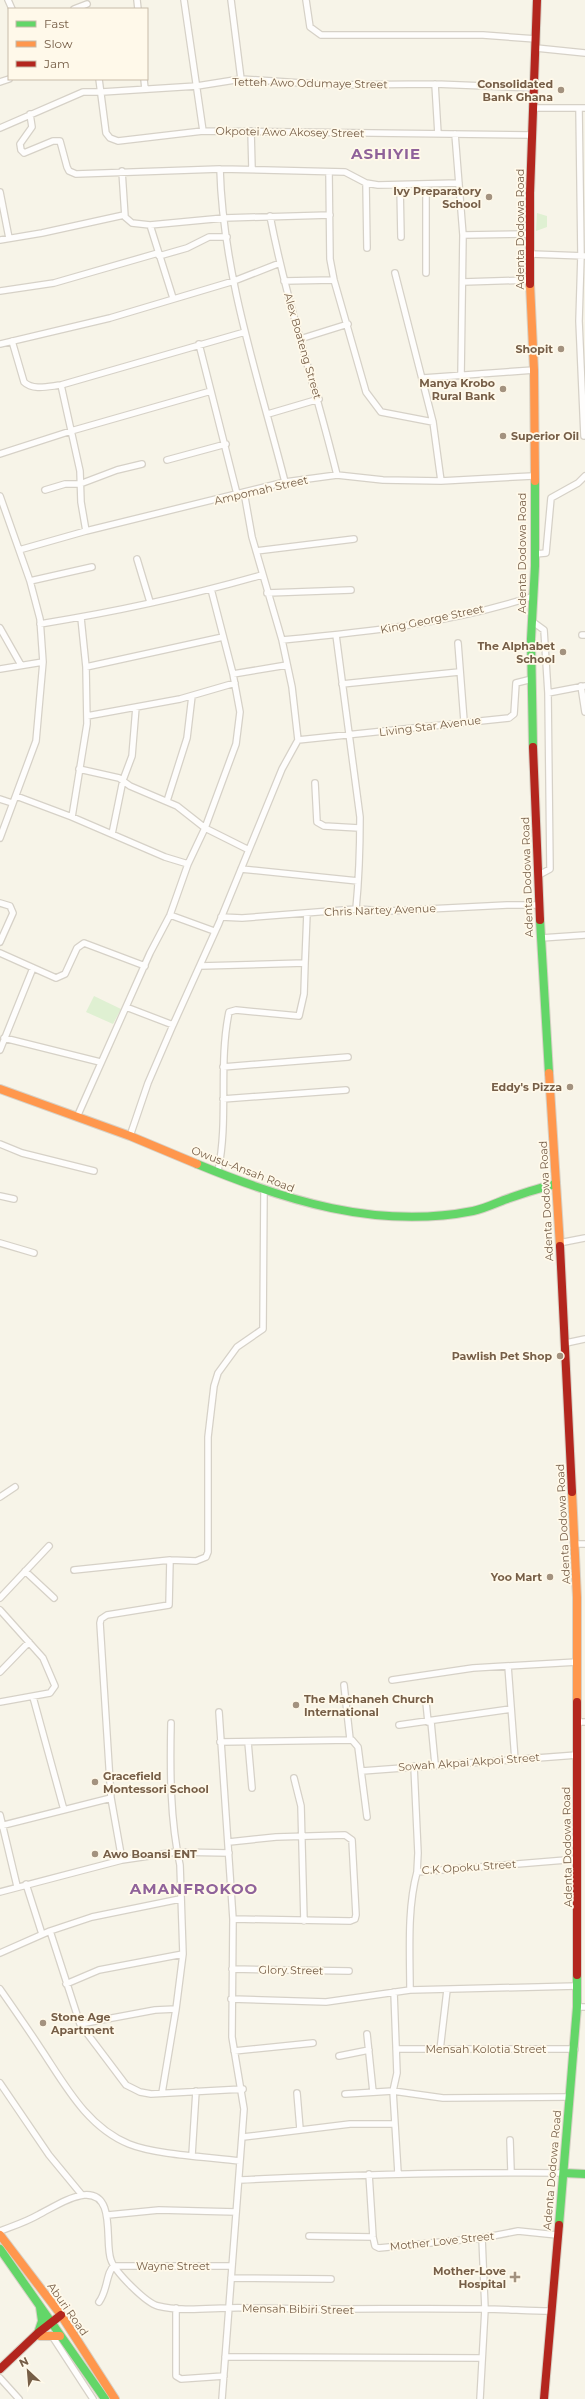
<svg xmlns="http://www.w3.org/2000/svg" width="585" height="2399" font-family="Montserrat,sans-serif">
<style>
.green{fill:#dff0d2}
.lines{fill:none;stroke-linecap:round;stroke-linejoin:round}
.street-casing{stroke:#d6d1c7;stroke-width:8}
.fast-casing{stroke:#d7d1c6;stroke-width:10}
.slow-casing{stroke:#d7d1c6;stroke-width:10}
.jam-casing{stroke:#d7d1c6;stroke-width:10}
.street{stroke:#fefdfc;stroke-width:5.5}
.fast{stroke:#63d668;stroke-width:8}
.slow{stroke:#ff974d;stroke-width:8}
.jam{stroke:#b3261e;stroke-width:8}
.poi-dot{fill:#a3927f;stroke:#fff9ea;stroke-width:1.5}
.labels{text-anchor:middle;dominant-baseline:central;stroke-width:3.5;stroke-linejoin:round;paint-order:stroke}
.street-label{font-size:11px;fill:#765e47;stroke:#fff9ea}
.poi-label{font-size:11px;font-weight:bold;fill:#765e47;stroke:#fff9ea;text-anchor:end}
.district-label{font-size:15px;font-weight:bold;letter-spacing:1px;fill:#8f629a;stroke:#fff9ea}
</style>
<rect width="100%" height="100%" fill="#f7f4e8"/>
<!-- green -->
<path class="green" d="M537,213L547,216V227L536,231Z
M94,996L121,1009L113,1024L86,1012Z"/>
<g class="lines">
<defs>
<path id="street" d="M8,0L12,9
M137,0L138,9
M184,0L203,131
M231,0L241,79
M306,0L310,27L321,35H483L536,39
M74,9L87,4
M536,48L585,53
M99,79L106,133L110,138L118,141L203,131L531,135
M144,79L145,89
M0,82L9,79
M435,84L438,134
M532,108H585
M579,108L581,255L579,321L584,436
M30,114L32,127L20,144L21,150L24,153L53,141H60L67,167L69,171L76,174L220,169L345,172L366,183L378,185L459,183
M0,128L83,92H102L197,86L241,79L331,85L435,84L533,88
M251,131L252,169
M455,134L463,235L461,376
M220,169C223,276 259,380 285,482
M122,171L125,217L132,223L150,225
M329,172L330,259L334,280L366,392L381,412L433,422
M366,183L367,248
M426,185V273
M400,186L401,237
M0,192L9,238
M270,216C287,304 316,388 337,475
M463,235L531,234
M0,240L42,233L124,215
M531,254L585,256
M159,256L187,248L209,237H227
M395,273L433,422L441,481
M284,281L334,280
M463,282L530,280
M0,291L54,283L158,253
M173,298L150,225L224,218L330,215
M300,339L348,324
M12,341L24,382C33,391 50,386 61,385L245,332
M0,344L110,318L234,281L280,263
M199,344L237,494
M423,378L534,370
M61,385L80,471L81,502L86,531
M268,414L319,399
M0,454L71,431L211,391
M167,460L226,444
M45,490L65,484H80L117,470L142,464
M0,496L30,581L40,619L43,662L36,741L0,838
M19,550L86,531L285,482L337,475L383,480L441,481L533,476
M256,551L354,539
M535,554L546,553L551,498L578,483L585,476
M137,559L150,602
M30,581L92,567
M267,593L351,590
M81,618L86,667
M533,622L544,630L548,693
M40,624C115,612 189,596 262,575
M0,628L21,665
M336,635L360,817C360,847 359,878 356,909
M582,635H585
M282,640C367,632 452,623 534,596
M458,643L464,721
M0,669L43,662
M233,674L287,665
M342,684L459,672
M581,686L585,712
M87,716L180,699L235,683
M298,740L509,718L514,714L516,683L532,679
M79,769L119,778L130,786L177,806L205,828L247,849
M315,783L317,822L324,826L359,828
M16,796L72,817L165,857L188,864
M0,799L12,803
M167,801L187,738L192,696
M72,817L87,724L86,667L223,637
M112,834L123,780L132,756L136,707
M241,869L358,881
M539,875L550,869L548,693L585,686
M0,903L10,906L13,913L0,942
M170,915L214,931
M221,917L242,918L356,909L389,911L507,905H539
M541,938L585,935
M0,953L56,978L65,974L77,948L84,943L145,966
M200,966L305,963L307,913
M126,1007L173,1025L219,923L282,769L298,740L292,687L282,640L252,537L244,492
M4,1038L100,1062
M0,1050L33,968
M223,1067L348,1057
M223,1099L346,1090
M77,1117L150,953L170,915L188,864L205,828L236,744L240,712L233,674L211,589
M130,1136L148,1083L173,1025
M0,1144L22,1153L94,1171
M218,1171C229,1119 218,1065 229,1012L236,1010L299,1016L304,994L305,963
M0,1196L14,1199
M0,1243L34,1253
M559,1243L585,1238
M566,1343L585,1339
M0,1497L15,1487
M575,1544H585
M170,1560L196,1561L206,1557L208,1552V1437L214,1386L218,1373L237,1347L263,1329L264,1191
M74,1570L170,1560L169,1605L107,1615L101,1619L100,1623L111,1798L122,1860
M25,1571L54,1598
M0,1598L49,1546
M0,1610L43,1658L55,1686L50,1693L0,1702
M508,1666L515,1760
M0,1672L29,1642
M392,1680L473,1668L577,1662
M344,1685L350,1739
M33,1697L64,1810
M426,1702L428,1722
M219,1712L233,1919L232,2037L244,2109L222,2399
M431,1722L435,1764
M577,1722H585
M399,1725L511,1709
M220,1742L352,1740L358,1747L367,1817
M248,1742L252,1788
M414,1766L418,1853L417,1872L578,1859
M362,1771L577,1755
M294,1778L301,1806L304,1921
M0,1815L17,1886
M0,1826L111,1798
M229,1842L276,1837L345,1835L352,1840L356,1915L355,1919L350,1921L233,1919
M26,1884L42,1934
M0,1892L122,1860L176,1852L229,1853
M50,1931L80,2024L126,2085L140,2092L151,2094L243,2089
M0,1953L50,1931L92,1917L180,1899
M232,1969L349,1971
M66,1984L99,1970L183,1954
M0,1989C14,2009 28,2029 41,2049C65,2085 87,2127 129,2144C156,2155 210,2157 240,2161
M410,1990C410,1952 407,1909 417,1872
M394,1992L397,2073L393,2091L398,2173
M231,1999L326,2002L410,1990L577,1986
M577,2007H585
M80,2024L155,2010L176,2009
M367,2034L373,2092
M396,2049H575
M440,2050L447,1990
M234,2051L313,2043
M339,2056L369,2050
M0,2083L49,2155L82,2195
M162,2093L176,2009L183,1954L180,1865C170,1820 170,1769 171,1723
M297,2093L300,2129
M345,2094L393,2091L443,2098L569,2097
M243,2137L350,2124H394
M510,2140L511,2171
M192,2155L196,2091
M369,2174L373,2237L375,2246L379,2248L482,2238L518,2231L557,2235
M239,2180C347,2175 455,2172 564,2173
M108,2215L159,2210L236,2212
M0,2231C13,2226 26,2222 38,2215C52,2208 68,2197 84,2195C117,2192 104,2243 111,2260C115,2272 146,2303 158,2306C187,2313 220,2306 249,2308C328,2310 405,2308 483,2309C505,2309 528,2311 550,2311
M309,2236L373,2237
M231,2278L331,2279
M99,2302C108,2290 106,2272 114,2266H232
M176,2308V2376L181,2379L224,2376
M52,2336L93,2399
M225,2357L481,2358
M0,2378L19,2399
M480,2399L485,2309L482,2238"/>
<path id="fast" d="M533,747L531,639L535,566V481
M540,920L549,1073
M197,1164C284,1200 377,1230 473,1211C483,1209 494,1204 504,1200C521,1194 538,1188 556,1184
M564,2173L585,2174
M559,2225L577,2007V1975
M0,2249L105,2399
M38,2333L42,2321L40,2307"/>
<path id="slow" d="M530,284L534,370L535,481
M549,1073L560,1246
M0,1089L130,1136L197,1164
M572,1492L577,1597V1702
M0,2235L61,2315L115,2399
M40,2336H60"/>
<path id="jam" d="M530,284V193L537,0
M533,747L540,920
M560,1246L572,1492
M577,1702V1975
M0,2369L38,2333L61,2315
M544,2399L559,2225"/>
</defs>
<!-- street casing -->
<use href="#street" class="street-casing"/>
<!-- fast casing -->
<use href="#fast" class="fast-casing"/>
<!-- slow casing -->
<use href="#slow" class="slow-casing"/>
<!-- jam casing -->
<use href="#jam" class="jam-casing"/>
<!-- street -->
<use href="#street" class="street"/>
<!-- fast -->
<use href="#fast" class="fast"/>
<!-- slow -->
<use href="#slow" class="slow"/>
<!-- jam -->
<use href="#jam" class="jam"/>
</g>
<!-- markers -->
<g class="poi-dot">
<circle cx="561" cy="90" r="4"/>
<circle cx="489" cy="197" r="4"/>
<circle cx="561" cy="349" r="4"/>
<circle cx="503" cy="389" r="4"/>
<circle cx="503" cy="436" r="4"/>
<circle cx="563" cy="652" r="4"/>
<circle cx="570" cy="1087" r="4"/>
<circle cx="560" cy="1356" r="4"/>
<circle cx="550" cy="1577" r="4"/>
<circle cx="296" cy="1705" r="4"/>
<circle cx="95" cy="1782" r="4"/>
<circle cx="95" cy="1854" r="4"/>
<circle cx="43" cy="2023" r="4"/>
<path d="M513 2271h4v4h4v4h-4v4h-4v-4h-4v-4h4z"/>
</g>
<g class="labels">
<!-- street labels -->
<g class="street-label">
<text transform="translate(310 83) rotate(1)">Tetteh Awo Odumaye Street</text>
<text transform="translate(290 132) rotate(1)">Okpotei Awo Akosey Street</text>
<text transform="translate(520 229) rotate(-90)">Adenta Dodowa Road</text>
<text transform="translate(303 346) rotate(74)">Alex Boateng Street</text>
<text transform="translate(261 490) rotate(-13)">Ampomah Street</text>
<text transform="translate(522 553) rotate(-90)">Adenta Dodowa Road</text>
<text transform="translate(432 619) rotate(-12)">King George Street</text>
<text transform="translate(430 726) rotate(-7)">Living Star Avenue</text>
<text transform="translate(527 877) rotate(-92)">Adenta Dodowa Road</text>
<text transform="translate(380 910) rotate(-2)">Chris Nartey Avenue</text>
<text transform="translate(243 1169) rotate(21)">Owusu-Ansah Road</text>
<text transform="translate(546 1201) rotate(-93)">Adenta Dodowa Road</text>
<text transform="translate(563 1524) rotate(-93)">Adenta Dodowa Road</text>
<text transform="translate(469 1762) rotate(-4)">Sowah Akpai Akpoi Street</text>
<text transform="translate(567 1847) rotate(-91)">Adenta Dodowa Road</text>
<text transform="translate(469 1867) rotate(-4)">C.K Opoku Street</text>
<text transform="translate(291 1970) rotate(1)">Glory Street</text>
<text x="486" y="2049">Mensah Kolotia Street</text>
<text transform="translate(552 2170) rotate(-85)">Adenta Dodowa Road</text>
<text transform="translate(442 2241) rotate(-6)">Mother Love Street</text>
<text x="173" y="2266">Wayne Street</text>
<text transform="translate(68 2309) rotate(55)">Aburi Road</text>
<text transform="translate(298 2309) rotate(1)">Mensah Bibiri Street</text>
</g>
<!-- poi labels -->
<g class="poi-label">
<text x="553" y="84">Consolidated<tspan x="553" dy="13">Bank Ghana</tspan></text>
<text x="481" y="191">Ivy Preparatory<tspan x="481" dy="13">School</tspan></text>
<text x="553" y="349">Shopit</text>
<text x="495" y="383">Manya Krobo<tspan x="495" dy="13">Rural Bank</tspan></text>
<text x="511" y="436" text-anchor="start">Superior Oil</text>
<text x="555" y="646">The Alphabet<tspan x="555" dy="13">School</tspan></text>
<text x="562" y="1087">Eddy's Pizza</text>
<text x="552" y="1356">Pawlish Pet Shop</text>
<text x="542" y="1577">Yoo Mart</text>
<text x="304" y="1699" text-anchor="start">The Machaneh Church<tspan x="304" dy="13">International</tspan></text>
<text x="103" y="1776" text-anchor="start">Gracefield<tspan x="103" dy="13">Montessori School</tspan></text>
<text x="103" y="1854" text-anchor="start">Awo Boansi ENT</text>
<text x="51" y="2017" text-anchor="start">Stone Age<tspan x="51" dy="13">Apartment</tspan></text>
<text x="506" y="2271">Mother-Love<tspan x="506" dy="13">Hospital</tspan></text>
</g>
<!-- district labels -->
<g class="district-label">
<text x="386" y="153">ASHIYIE</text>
<text x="194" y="1888">AMANFROKOO</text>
</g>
</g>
<!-- legend -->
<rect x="8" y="8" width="140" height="72" fill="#fff9ea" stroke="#c8bba9"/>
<rect x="16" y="21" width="20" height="6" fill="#63d668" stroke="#c8bba9"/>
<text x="44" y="28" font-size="12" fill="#765e47">Fast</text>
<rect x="16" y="41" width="20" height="6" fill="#ff974d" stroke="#c8bba9"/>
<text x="44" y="48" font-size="12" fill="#765e47">Slow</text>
<rect x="16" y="61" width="20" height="6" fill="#b3261e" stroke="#c8bba9"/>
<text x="44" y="68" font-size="12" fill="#765e47">Jam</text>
<!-- north arrow -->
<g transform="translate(28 2371) rotate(334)" stroke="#fff9ea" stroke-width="3" paint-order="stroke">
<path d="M0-3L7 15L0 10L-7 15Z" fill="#765e47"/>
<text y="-6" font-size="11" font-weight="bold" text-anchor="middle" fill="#765e47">N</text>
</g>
</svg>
